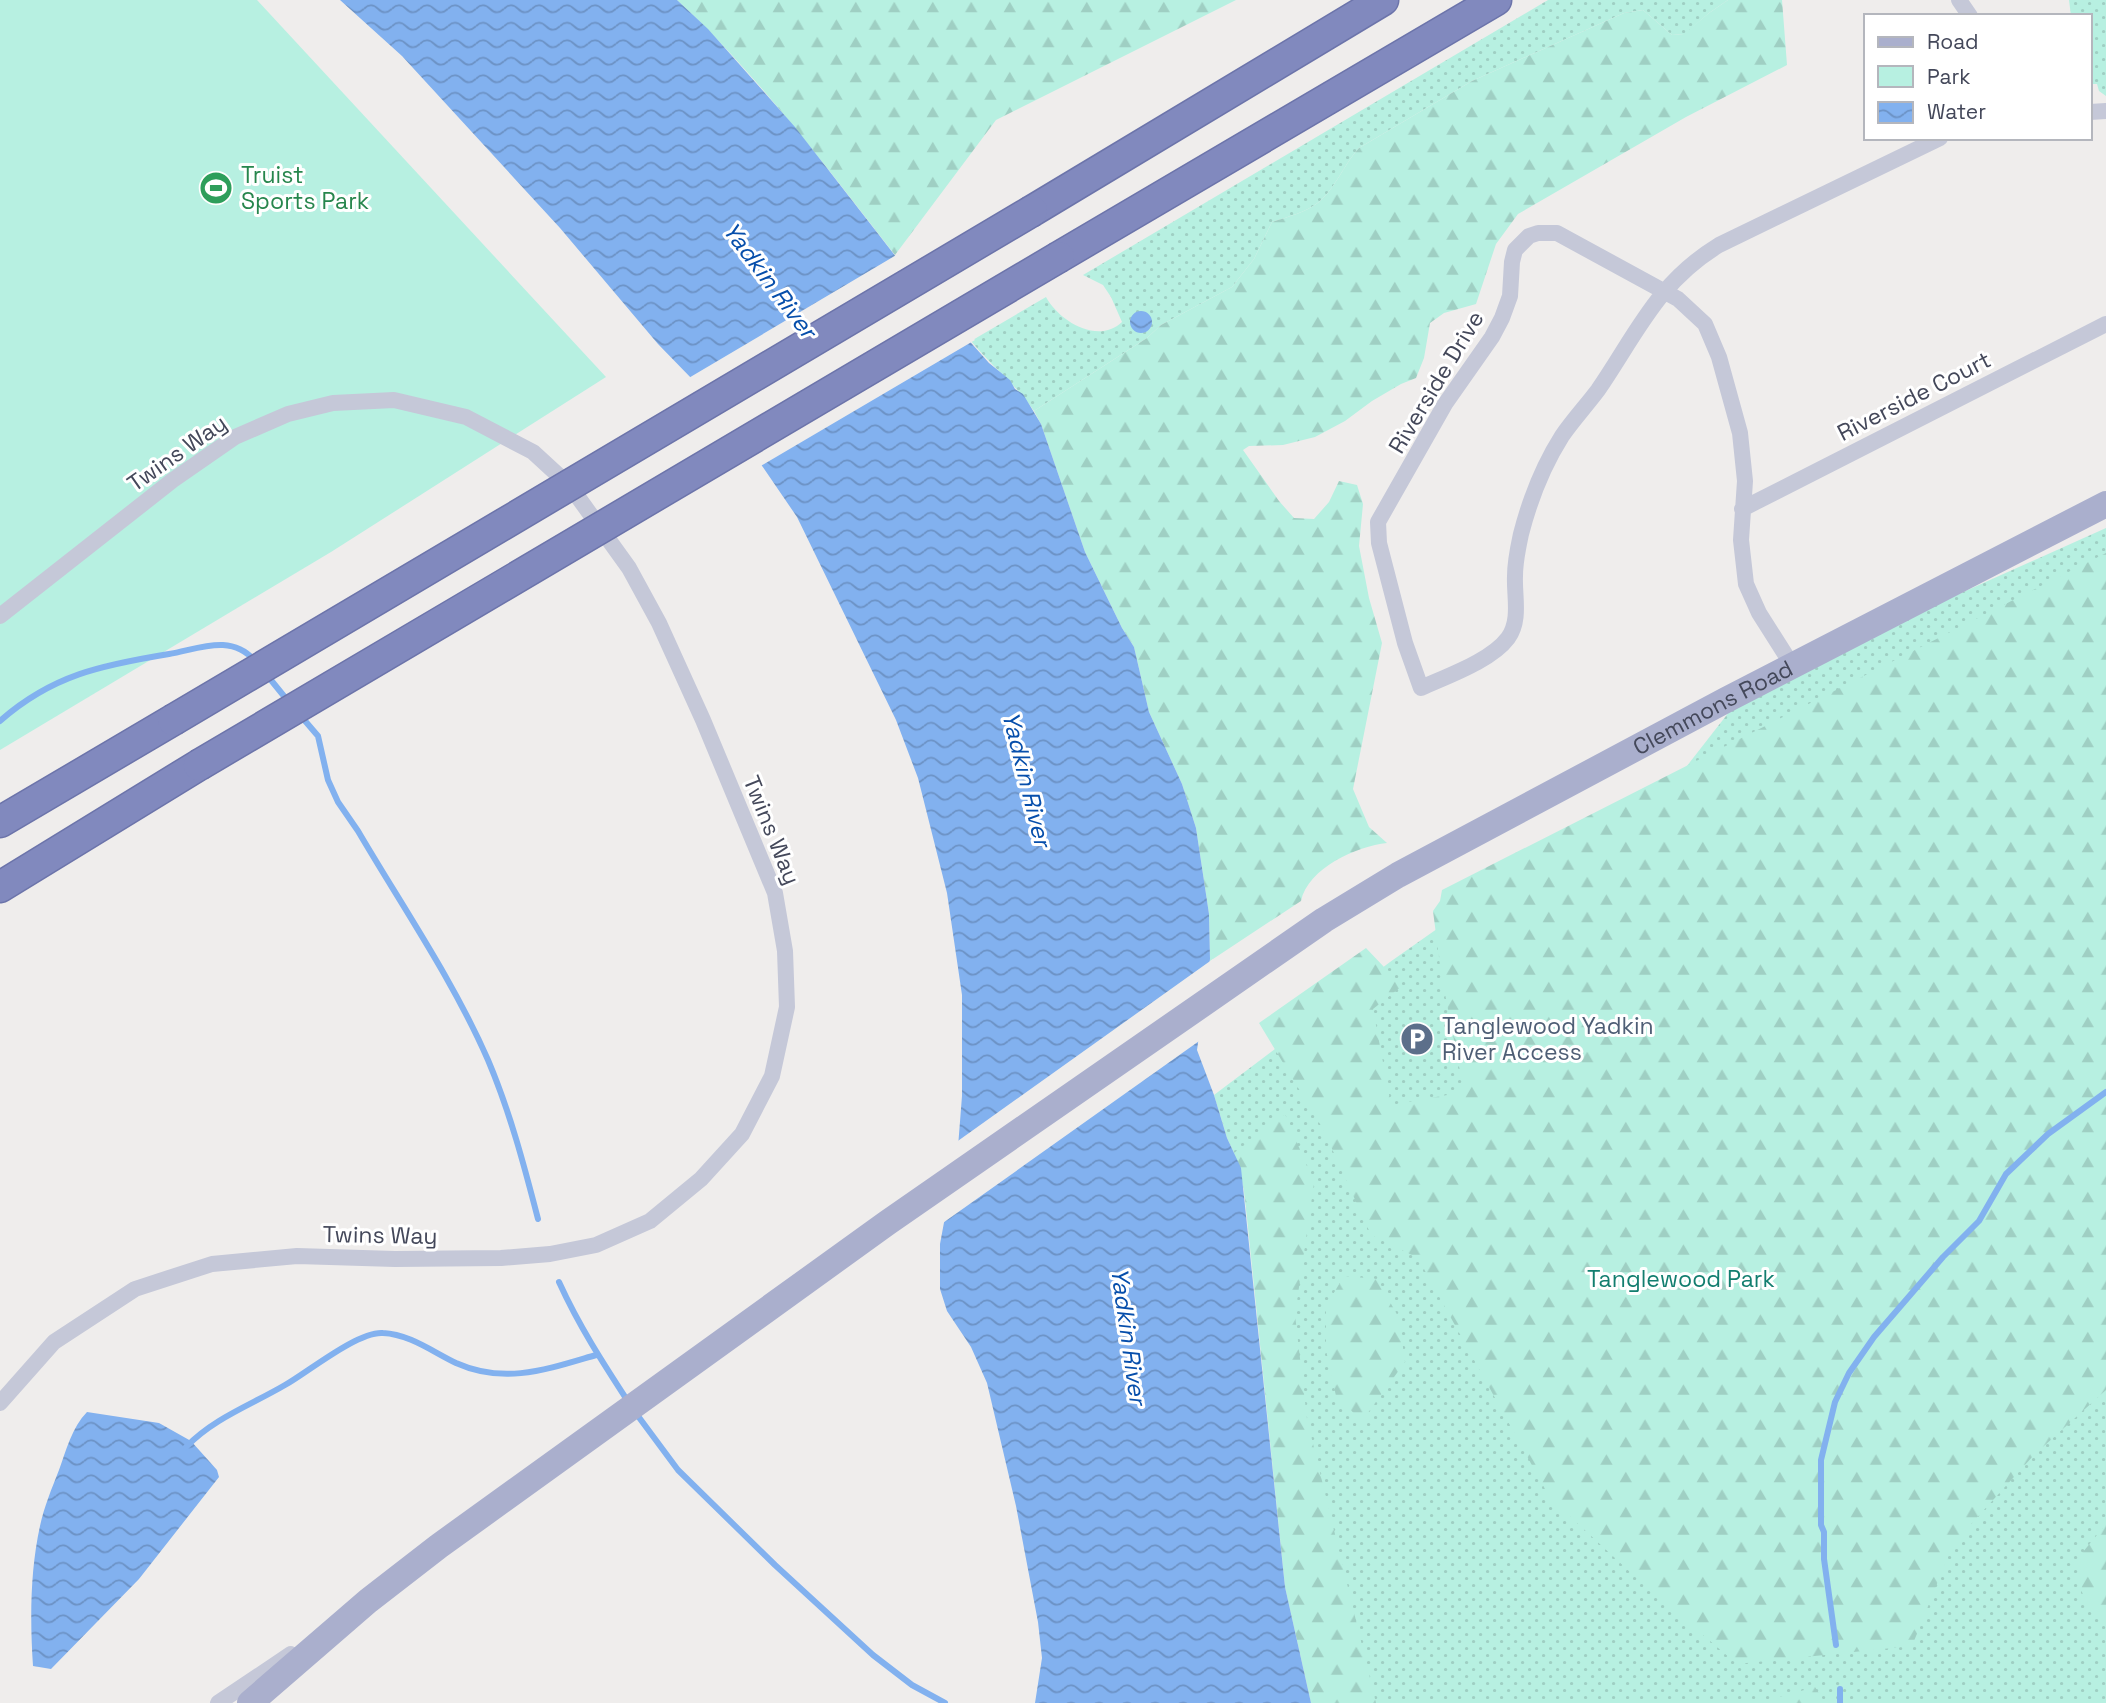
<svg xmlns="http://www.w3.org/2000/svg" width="2106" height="1703" font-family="'Space Grotesk',sans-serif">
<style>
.green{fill:url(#green-dots)}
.forest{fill:url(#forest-firs)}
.pitch{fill:#b7f0e1}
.water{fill:url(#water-waves)}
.pier{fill:#efedec}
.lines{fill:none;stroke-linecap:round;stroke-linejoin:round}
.stream{stroke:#82b1ef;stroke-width:6}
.highway-casing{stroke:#6c74aa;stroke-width:33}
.street{stroke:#c5c8d8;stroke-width:16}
.primary{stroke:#aaafcd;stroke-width:26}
.highway{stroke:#8189be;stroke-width:30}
.highway-bridge-casing{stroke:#6c74aa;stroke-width:33;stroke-linecap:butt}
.highway-bridge{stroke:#8189be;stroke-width:30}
.labels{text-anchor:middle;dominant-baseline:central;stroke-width:6;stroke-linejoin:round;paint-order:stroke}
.leisure-label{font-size:23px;fill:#27864d;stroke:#fff;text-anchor:start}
.street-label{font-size:23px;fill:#44485a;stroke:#fff}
.service-label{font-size:23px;fill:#4e5e75;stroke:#fff;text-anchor:start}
.park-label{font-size:23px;fill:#127e6f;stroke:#fff}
.water-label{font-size:24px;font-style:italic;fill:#064eab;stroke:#fff}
</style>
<defs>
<pattern id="green-dots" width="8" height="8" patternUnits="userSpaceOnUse" patternTransform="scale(1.75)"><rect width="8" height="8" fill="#b7f0e1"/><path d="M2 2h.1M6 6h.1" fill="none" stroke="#9fcfc3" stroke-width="1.8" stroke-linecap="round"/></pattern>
<pattern id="forest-firs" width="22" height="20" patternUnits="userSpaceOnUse" patternTransform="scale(1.75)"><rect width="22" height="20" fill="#b7f0e1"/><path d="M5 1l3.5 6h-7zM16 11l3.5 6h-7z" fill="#9fcfc3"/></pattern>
<pattern id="water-waves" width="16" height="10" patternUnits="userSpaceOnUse" patternTransform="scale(1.75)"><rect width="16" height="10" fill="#82b1ef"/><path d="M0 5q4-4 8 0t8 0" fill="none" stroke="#6c92c5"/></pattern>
</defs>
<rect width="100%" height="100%" fill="#efedec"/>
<!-- green -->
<path class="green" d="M1548,0H1728L1709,13L1685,34L1672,35L1643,10L1624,13L1472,81L1359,148C1345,163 1334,190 1319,202C1306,212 1288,217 1272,222L1254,259L1232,287L1161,325L1147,338L1034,411C1016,384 992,367 971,341L1046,297C1059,321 1098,345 1122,322L1111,297L1103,285L1083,275Z
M2069,0H2106V96L2099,91L2097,84H2090V16H2071Z
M2106,528V1703H1311L1241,1168L1227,1138L1214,1095L1390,962L1478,900L1683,771L1747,689Z"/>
<!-- forest -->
<path class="forest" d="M677,0H1236L996,120L895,255C826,167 759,76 677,0Z
M1728,0H1782L1787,65L1686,117L1518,214L1496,244L1476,304L1444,313L1430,323L1424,358L1416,378L1401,384L1372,401L1345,421L1315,437L1283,445L1249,446L1243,450L1279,501L1294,518L1314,519L1329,502L1339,481L1357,485L1363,504L1359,546L1369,598L1382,643L1353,789L1369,827L1387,843C1357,846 1308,868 1301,901L1210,961L1209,914L1196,828L1182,784L1149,712L1134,647L1122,628L1085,552L1041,424L1034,411L1147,338L1161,325L1232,287L1254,259L1272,222C1288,217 1306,212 1319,202C1334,190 1345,163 1359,148L1472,81L1624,13L1643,10L1672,35L1684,34L1709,13Z
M2106,553V1390L2034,1455L1953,1544L1912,1646L1737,1664L1642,1583L1550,1498L1418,1258L1371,1235L1323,1129L1259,1023L1366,948L1402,986L1373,1009L1391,1105L1464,1092L1441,973L1433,911L1440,901L1442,890Z
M1285,1114L1314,1183L1295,1315L1307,1419L1376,1703H1311L1285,1587L1244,1189L1234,1153Z
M1344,1276L1377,1279L1399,1318L1405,1362L1362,1421L1336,1396L1326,1350V1306Z
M2106,1524V1618L2088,1609L2082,1592L2078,1558Z
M1815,1687L1825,1703H1765V1701Z"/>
<!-- pitch -->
<path class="pitch" d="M0,0H257L606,377L331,552L0,750Z"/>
<!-- water -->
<path class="water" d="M340,0H677L708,29L795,127L907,271L989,363L1010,380L1015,389L1023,394L1041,424L1085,552L1122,628L1134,647L1149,712L1182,784L1196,828L1209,914L1210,959L1197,1050L1214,1095L1227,1138L1241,1168L1285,1587L1311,1703H1035L1042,1658L1038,1622L1016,1506L987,1383L971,1347L947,1311L940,1289V1244L958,1147L962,1096V995L947,893L918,778L896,720L797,517L728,416L658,344L560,228L402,56Z
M1130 322a11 11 0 1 1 22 0a11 11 0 1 1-22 0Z
M87,1412L159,1423L191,1441L217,1470L219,1477L139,1579L51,1669L33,1666C30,1621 30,1571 40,1526C44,1507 52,1488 59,1470C66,1451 72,1427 87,1412Z"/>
<!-- pier -->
<path class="pier" d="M898,254L975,340L759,467L726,418L687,379Z
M1213,959L1202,1039L940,1225L955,1143Z"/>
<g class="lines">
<!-- stream -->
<path class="stream" d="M266,674L288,701
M300,715L318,736L328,780L338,802L358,831C402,906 453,980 488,1060C510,1112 524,1165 538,1219
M0,721C52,675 102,665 169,654C199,649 231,633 255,661
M559,1282C579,1326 603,1363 629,1403
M635,1412L678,1470L775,1565L873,1655L912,1685L945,1703
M186,1447C214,1418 251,1405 285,1385C308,1372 358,1331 383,1333C409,1334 433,1352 456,1363C505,1385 548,1369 596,1355
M1836,1645L1824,1559V1532L1821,1525V1460L1835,1402L1849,1373L1874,1337L1943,1257L1979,1221L2006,1174L2048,1134L2106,1092
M1840,1703V1689"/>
<defs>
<path id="highway" d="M1032,211L1383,0
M1059,257L1496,0
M0,822L173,720
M0,887L199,765"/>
</defs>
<!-- highway casing -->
<use href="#highway" class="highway-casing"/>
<!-- street -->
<path class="street" d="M1959,0L1970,16
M2090,112L2106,111
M1742,509L2106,324
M0,616L173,480L235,437L288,414L333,403L394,400L466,417L533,452L570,486L629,568L659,623L703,720L775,893L785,951L787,1007L772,1076L742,1134L701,1179L650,1221L596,1245L550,1254L501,1258L395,1259L297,1256L212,1264L135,1289L54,1342L0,1403
M1792,665L1759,613L1746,584L1741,540L1745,481L1740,433L1719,357L1705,324L1678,299L1557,233H1538L1529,236L1515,250L1512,262L1510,296L1502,318L1492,337L1445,404L1378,522L1379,543L1405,643L1421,688C1447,676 1491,661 1508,638C1521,620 1514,596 1515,576C1515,561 1518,548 1521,534C1530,499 1543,466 1562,436C1573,420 1586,406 1598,390C1637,333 1657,283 1719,245L1940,138
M218,1703L291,1654"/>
<!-- primary -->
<path class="primary" id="s1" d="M250,1703L368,1601L439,1546L887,1223L1324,920L1398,875L1726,700L2106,504"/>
<!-- highway -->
<use href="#highway" class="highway"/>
<defs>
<path id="highway-bridge" d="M173,720L1032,211
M199,765L1059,257"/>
</defs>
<!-- highway-bridge casing -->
<use href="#highway-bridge" class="highway-bridge-casing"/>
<!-- highway-bridge -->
<use href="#highway-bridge" class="highway-bridge"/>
</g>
<!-- icons -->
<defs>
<symbol id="stadium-disc" viewBox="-11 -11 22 22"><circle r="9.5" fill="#2e9e5b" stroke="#fff"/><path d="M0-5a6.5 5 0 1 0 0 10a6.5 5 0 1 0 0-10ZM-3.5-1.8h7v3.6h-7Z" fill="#fff"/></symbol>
<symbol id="parking-disc" viewBox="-11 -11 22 22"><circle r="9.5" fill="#5c6f8a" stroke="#fff"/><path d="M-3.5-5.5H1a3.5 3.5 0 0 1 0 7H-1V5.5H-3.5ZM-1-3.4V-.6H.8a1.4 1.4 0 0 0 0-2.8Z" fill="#fff"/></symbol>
</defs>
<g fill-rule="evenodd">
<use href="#stadium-disc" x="197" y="169" width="38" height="38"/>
<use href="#parking-disc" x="1398" y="1020" width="38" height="38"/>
</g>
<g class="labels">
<!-- leisure labels -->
<g class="leisure-label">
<text x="241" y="175">Truist<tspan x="241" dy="26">Sports Park</tspan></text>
</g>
<!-- street labels -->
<g class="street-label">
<text transform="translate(1436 382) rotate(-59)">Riverside Drive</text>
<text transform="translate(1914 396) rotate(-27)">Riverside Court</text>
<text transform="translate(177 453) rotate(-35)">Twins Way</text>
<text stroke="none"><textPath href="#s1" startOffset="1773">Clemmons Road</textPath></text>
<text transform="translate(772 830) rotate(68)">Twins Way</text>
<text transform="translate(380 1235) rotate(1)">Twins Way</text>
</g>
<!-- service labels -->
<g class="service-label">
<text x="1442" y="1026">Tanglewood Yadkin<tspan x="1442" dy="26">River Access</tspan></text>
</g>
<!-- park labels -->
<g class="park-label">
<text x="1681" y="1279">Tanglewood Park</text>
</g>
<!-- water labels -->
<g class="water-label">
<text transform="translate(770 280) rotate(53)">Yadkin River</text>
<text transform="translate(1027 779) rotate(76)">Yadkin River</text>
<text transform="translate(1129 1336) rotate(82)">Yadkin River</text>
</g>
</g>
<!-- legend -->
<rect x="1864" y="14" width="228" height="126" fill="#ffffff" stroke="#b4b6bd" stroke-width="2"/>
<rect x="1878" y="37" width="35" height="10" fill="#aaafcd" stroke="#b4b6bd" stroke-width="2"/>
<text x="1927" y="49" font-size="21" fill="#44485a">Road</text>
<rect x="1878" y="66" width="35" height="21" fill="#b7f0e1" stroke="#b4b6bd" stroke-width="2"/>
<text x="1927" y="84" font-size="21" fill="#44485a">Park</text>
<rect x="1878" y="102" width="35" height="21" fill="url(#water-waves)" stroke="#b4b6bd" stroke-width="2"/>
<text x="1927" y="119" font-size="21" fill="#44485a">Water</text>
</svg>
